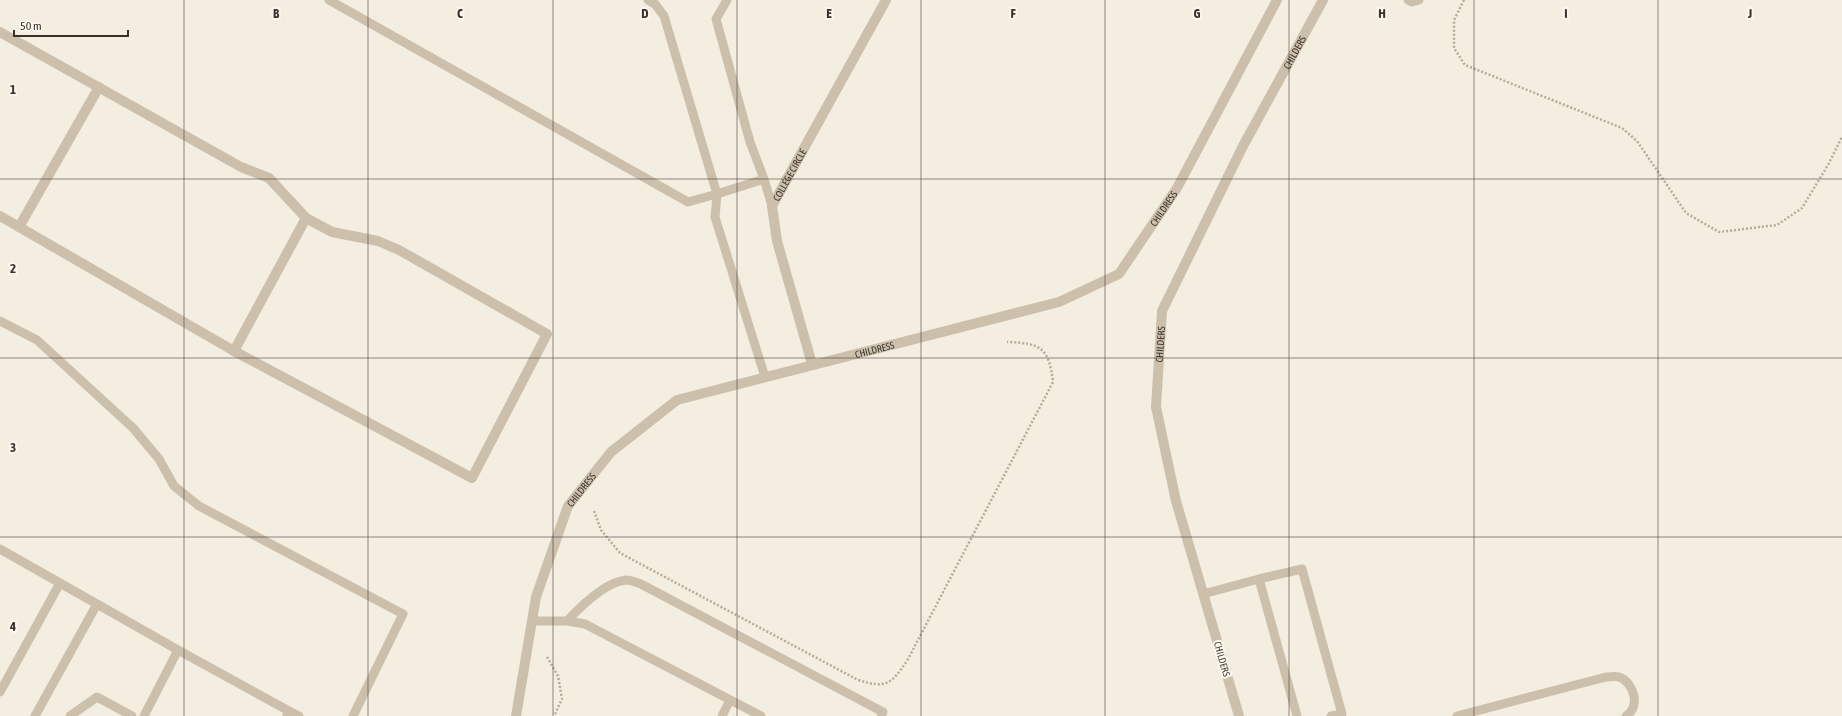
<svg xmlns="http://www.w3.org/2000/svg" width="1842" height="716" font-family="'Asap Condensed',sans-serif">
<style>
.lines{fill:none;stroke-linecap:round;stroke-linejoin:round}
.path{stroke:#b8aa96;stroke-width:2.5;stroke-dasharray:2 2;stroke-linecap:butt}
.lane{stroke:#ccc0ac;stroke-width:9}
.street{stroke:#ccc0ac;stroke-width:10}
.grid{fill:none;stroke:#3a322b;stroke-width:1;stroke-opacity:0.55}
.labels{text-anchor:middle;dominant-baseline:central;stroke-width:4;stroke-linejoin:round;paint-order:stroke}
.street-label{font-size:10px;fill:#3a322b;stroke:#fbf7ed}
.grid-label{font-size:13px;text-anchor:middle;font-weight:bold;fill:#3a322b;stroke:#fbf7ed;stroke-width:4;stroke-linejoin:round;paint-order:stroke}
</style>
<rect width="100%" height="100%" fill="#f4eee1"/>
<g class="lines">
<!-- path -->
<path class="path" d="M1464,0L1454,20V48L1465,65L1622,128L1637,141L1686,213L1719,232L1777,225L1802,208L1828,165L1842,137
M594,511L601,530L620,553L858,680C887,689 891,684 907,661L1053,382C1049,348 1041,343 1007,342
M547,657L558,676L562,699L554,716"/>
<!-- lane -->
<path class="lane" d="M329,0L688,202L717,194L715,217L765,377
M648,0L655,4L664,16L717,194L764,179
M727,0L716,19L750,142L764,179L772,206
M1408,0L1412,2L1419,0
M0,321L37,340L133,428L159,459L174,486L199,506L403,614L353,716
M0,549L178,650L144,716
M1203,594L1259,579
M532,621H567L585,624L761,716
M567,621C581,606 605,582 626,580C631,580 637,583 641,584L883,712L881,716
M178,650L289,711
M0,692L60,583
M287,715L289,711L299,716
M35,716L97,604
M70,716L97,697L132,716
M722,716L730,700
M1297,716L1259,579L1302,569L1342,714L1331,716
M1457,716L1606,677C1610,677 1615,676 1619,677C1634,682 1641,707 1626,716"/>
<!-- street -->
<g class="street">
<path d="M0,32L241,167L269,178L306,218L332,232L378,241L399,250L547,334L472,478L234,351L0,216"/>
<path d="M19,227L99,87"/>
<path d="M234,351L306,218"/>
<path id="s1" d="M812,364L777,241L772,206L886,0"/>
<path id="s2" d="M516,716L536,597L568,506L611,452L677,400L1059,302L1119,274L1177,188L1277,0"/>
<path id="s3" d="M1239,716L1176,501L1156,407L1162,311L1243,146L1323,0"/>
</g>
</g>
<!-- grid -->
<path class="grid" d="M184,0V716M368,0V716M553,0V716M737,0V716M921,0V716M1105,0V716M1289,0V716M1474,0V716M1658,0V716M0,179H1842M0,358H1842M0,537H1842"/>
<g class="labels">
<!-- street labels -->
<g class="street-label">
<text stroke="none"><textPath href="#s3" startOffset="707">CHILDERS</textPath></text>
<text stroke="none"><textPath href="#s1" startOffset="199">COLLEGE CIRCLE</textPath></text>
<text stroke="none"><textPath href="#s2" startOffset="910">CHILDRESS</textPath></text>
<text stroke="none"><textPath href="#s3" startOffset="383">CHILDERS</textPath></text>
<text stroke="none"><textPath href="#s2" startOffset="574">CHILDRESS</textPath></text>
<text stroke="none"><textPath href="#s2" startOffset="238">CHILDRESS</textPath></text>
<text transform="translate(1222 659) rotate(74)">CHILDERS</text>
</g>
</g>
<g class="grid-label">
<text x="276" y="18">B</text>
<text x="460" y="18">C</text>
<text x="645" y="18">D</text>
<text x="829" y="18">E</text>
<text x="1013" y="18">F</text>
<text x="1197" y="18">G</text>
<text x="1382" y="18">H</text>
<text x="1566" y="18">I</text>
<text x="1750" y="18">J</text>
<text x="13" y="94">1</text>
<text x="13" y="273">2</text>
<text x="13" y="452">3</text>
<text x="13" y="631">4</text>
</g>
<!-- scale -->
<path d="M14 30v6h114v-6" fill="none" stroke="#3a322b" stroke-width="2"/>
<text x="20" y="30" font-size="12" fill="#3a322b" stroke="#fbf7ed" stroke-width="3" paint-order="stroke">50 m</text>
</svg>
